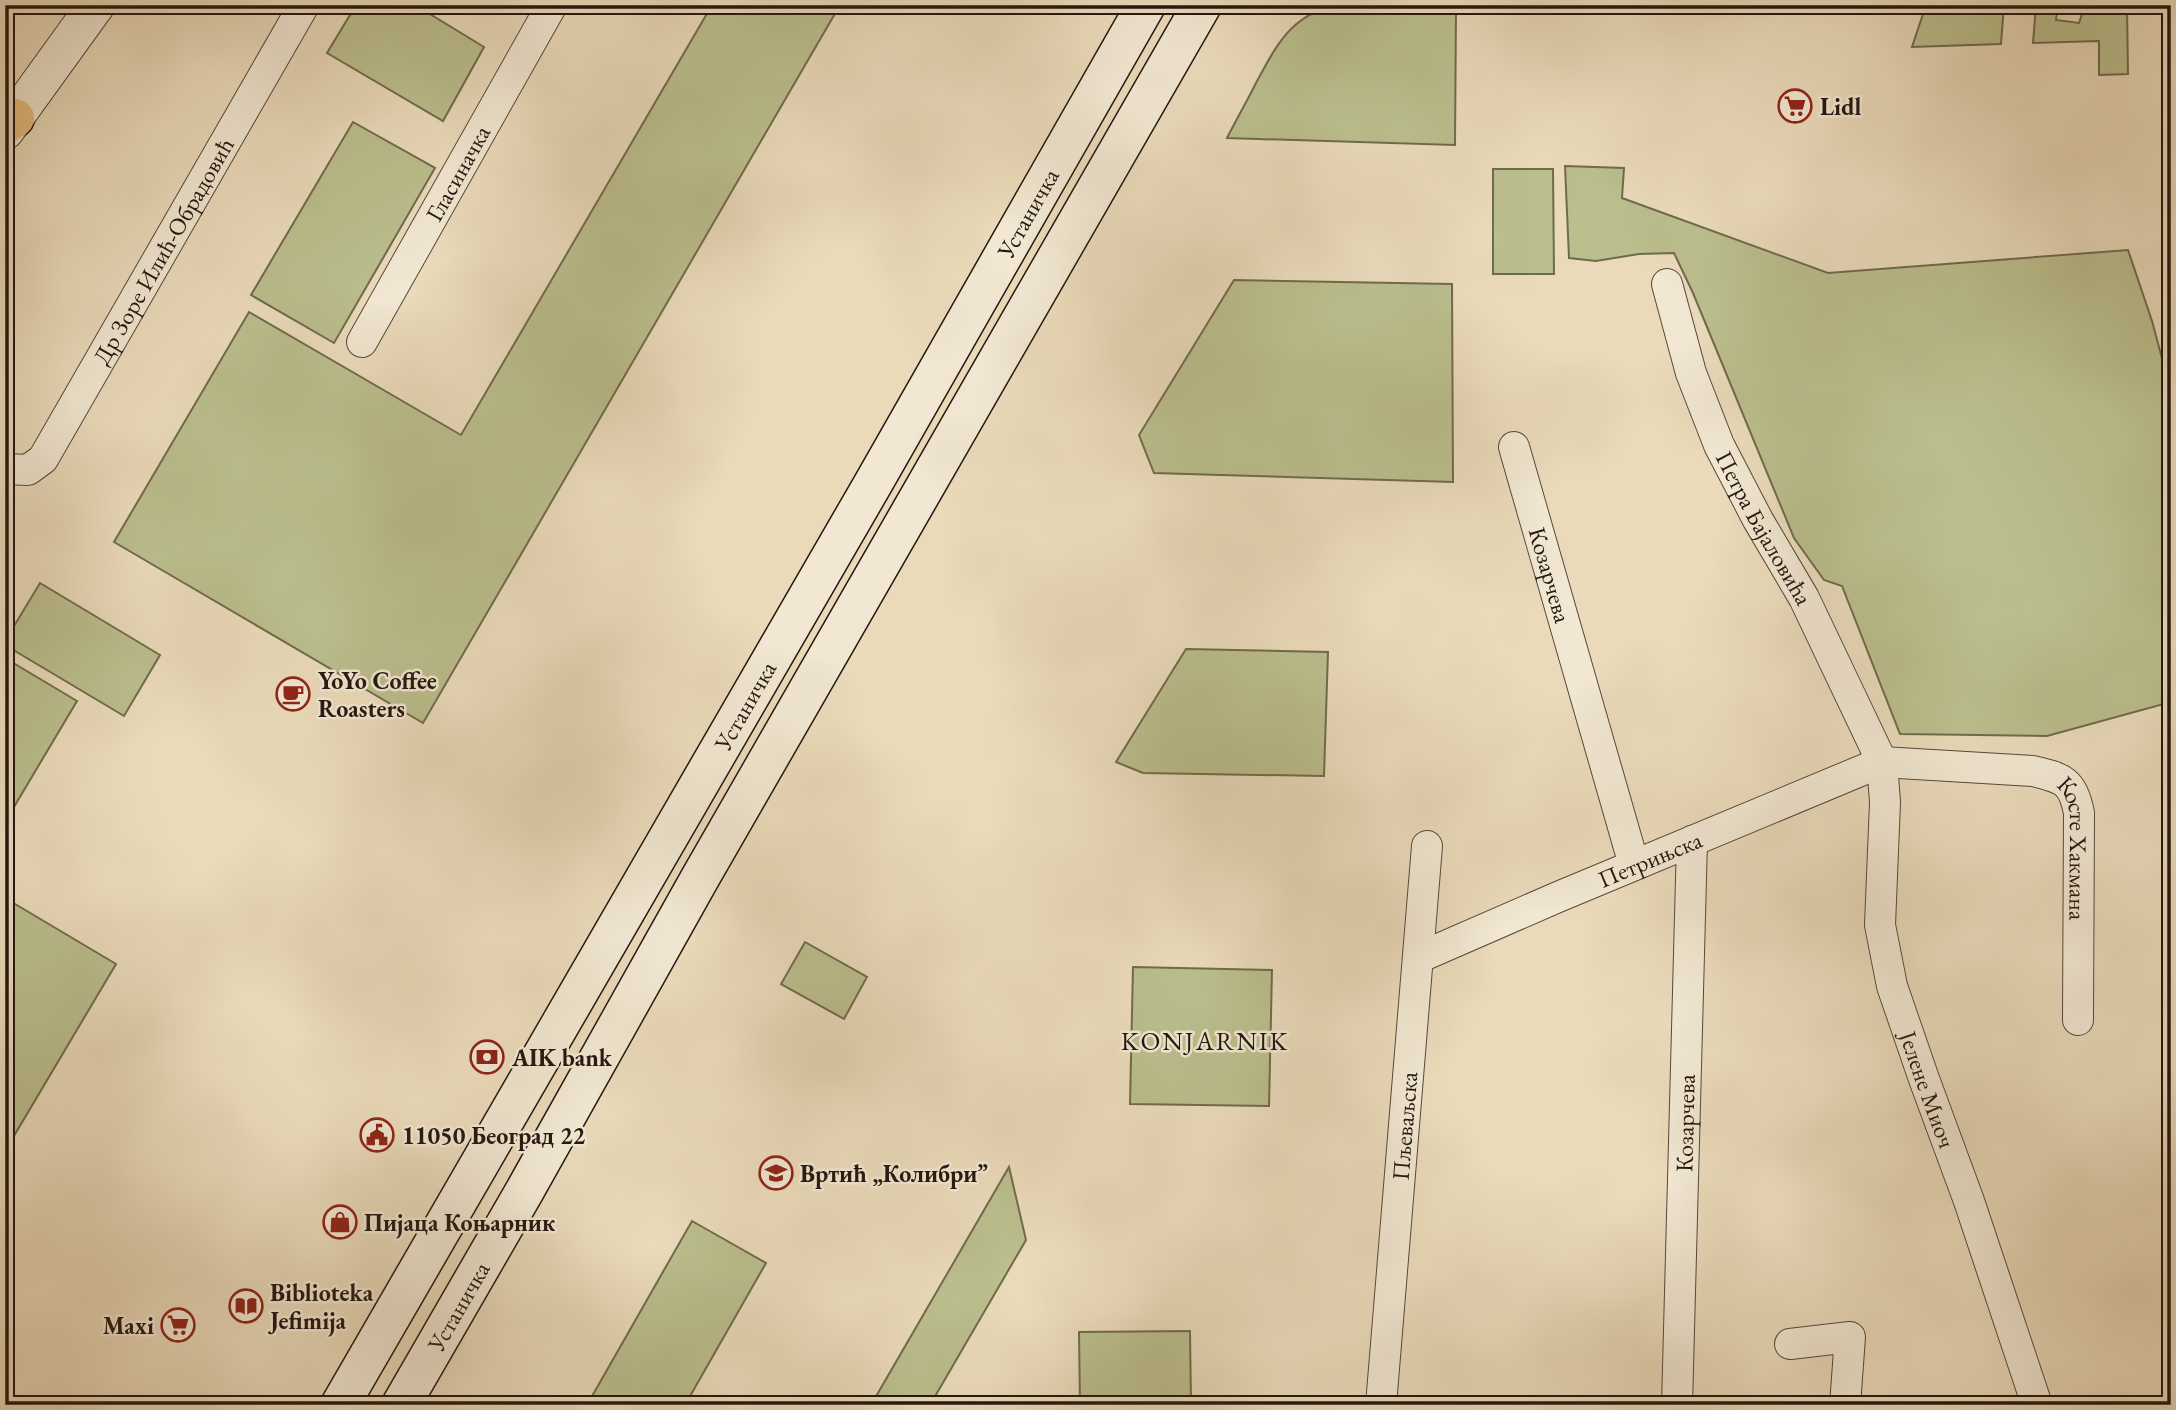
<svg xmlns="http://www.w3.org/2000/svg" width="2176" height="1410" font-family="'EB Garamond',serif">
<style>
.green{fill:#bbbe8d;stroke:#706a4e;stroke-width:2}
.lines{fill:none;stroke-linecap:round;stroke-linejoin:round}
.minor-casing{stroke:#56483a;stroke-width:32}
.tertiary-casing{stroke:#56483a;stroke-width:39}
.secondary-casing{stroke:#241710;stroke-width:41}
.trunk-casing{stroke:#241710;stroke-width:41}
.minor{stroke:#f1e7d2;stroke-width:30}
.tertiary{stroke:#f1e7d2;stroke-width:37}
.secondary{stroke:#f1e7d2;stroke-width:38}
.trunk{stroke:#e5bd7d;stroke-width:38}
.labels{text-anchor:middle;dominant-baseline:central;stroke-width:5;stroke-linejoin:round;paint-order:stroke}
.poi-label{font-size:24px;font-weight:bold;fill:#241710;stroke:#f1e7d2;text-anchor:start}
.street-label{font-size:24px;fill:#241710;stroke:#f1e7d2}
.neighbourhood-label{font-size:26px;letter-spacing:2px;fill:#241710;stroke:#f1e7d2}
</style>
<rect width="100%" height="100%" fill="#eadaba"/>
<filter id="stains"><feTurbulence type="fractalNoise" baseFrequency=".00286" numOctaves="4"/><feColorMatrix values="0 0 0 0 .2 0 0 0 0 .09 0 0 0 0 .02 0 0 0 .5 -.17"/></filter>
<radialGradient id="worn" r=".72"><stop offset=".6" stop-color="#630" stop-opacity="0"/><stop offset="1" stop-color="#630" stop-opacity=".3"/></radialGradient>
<!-- green -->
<path class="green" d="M356,5H415L484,47L443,121L327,53Z
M712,5H840L423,723L114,542L249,312L461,435Z
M1926,5H2004L2001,44L1912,47Z
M2036,5H2058L2056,20L2079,23L2085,5H2127L2128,74L2099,75V41L2033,43Z
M1334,7L1456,8L1455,145L1227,138C1236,120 1246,103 1255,85C1273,51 1291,13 1334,7Z
M353,122L435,168L334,343L251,295Z
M1565,166L1624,168L1622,198L1828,273L2128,250L2152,321L2171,392V702L2047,736L1900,734L1842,586L1824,580L1794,538L1693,293L1674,253L1639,254L1596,261L1569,258Z
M1493,169H1553L1554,274H1493Z
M1234,280L1452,284L1453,482L1154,473L1139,435Z
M40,583L160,655L124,716L5,645V641Z
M1186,649L1328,652L1324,776L1143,773L1116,762Z
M5,658L77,701L5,822Z
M5,898L116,964L5,1151Z
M805,942L867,977L844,1019L781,984Z
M1133,967L1272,970L1269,1106L1130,1104Z
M1009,1167L1026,1240L930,1405H871Z
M692,1221L766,1263L685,1405H587Z
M1190,1331L1191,1405H1080L1079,1332Z"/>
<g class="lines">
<defs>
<g id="minor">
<path id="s1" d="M1667,284L1691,373L1719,445L1758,520L1804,598L1882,762L1885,802L1880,925L1892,986L1924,1079L1969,1201L2037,1405"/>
<path id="s2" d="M362,342L552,5"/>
<path id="s3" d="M1514,447L1634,865"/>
<path id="s4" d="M5,469L28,470L43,459L304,5"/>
<path id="s5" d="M1418,958L1558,897L1882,762L2033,771C2063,778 2073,781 2079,813L2078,1020"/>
<path d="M1790,1344L1850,1337L1845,1405"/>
<path id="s6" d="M1381,1405L1427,846"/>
<path id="s7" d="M1677,1405L1692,841"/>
</g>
<path id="tertiary" d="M5,131L96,5"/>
<g id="secondary">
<path id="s8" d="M340,1405L874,482L1146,5"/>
<path id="s9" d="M401,1405L524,1192L700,878L1202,5"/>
</g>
<path id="trunk" d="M5,125L15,118"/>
</defs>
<!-- minor casing -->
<use href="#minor" class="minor-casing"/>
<!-- tertiary casing -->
<use href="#tertiary" class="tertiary-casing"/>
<!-- secondary casing -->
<use href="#secondary" class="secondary-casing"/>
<!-- trunk casing -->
<use href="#trunk" class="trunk-casing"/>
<!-- minor -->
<use href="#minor" class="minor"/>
<!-- tertiary -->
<use href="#tertiary" class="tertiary"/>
<!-- secondary -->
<use href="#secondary" class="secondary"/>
<!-- trunk -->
<use href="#trunk" class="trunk"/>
</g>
<!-- icons -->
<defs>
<symbol id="supermarket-ring" viewBox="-11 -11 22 22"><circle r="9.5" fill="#f1e7d2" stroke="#8f2418" stroke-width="1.5"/><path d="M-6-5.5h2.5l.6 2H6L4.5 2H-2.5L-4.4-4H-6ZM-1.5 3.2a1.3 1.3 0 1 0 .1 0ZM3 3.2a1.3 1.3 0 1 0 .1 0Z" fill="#8f2418"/></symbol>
<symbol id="cafe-ring" viewBox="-11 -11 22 22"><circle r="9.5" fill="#f1e7d2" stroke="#8f2418" stroke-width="1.5"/><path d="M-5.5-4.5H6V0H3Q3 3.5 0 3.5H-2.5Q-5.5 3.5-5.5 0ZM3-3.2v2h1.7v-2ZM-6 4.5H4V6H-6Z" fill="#8f2418"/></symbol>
<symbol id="bank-ring" viewBox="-11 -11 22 22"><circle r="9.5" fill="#f1e7d2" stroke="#8f2418" stroke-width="1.5"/><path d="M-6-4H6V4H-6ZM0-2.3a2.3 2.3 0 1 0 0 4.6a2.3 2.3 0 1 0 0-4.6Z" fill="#8f2418"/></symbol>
<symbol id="civic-ring" viewBox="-11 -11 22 22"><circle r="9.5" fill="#f1e7d2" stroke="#8f2418" stroke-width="1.5"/><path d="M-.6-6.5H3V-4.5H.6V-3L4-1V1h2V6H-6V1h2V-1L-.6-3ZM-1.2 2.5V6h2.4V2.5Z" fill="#8f2418"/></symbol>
<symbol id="school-ring" viewBox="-11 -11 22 22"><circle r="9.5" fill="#f1e7d2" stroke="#8f2418" stroke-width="1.5"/><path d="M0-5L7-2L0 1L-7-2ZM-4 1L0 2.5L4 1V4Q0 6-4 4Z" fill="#8f2418"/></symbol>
<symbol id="shop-ring" viewBox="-11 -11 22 22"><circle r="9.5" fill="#f1e7d2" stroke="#8f2418" stroke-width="1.5"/><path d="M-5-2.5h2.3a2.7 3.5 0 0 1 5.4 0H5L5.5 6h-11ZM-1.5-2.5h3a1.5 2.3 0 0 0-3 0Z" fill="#8f2418"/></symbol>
<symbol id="library-ring" viewBox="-11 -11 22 22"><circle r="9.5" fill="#f1e7d2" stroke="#8f2418" stroke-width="1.5"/><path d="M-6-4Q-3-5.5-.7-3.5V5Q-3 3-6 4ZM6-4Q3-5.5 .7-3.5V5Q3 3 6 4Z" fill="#8f2418"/></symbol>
</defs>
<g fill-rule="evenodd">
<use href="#supermarket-ring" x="1776" y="87" width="38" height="38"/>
<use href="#cafe-ring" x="274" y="675" width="38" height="38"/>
<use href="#bank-ring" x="468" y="1038" width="38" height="38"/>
<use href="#civic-ring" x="358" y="1116" width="38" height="38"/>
<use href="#school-ring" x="757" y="1154" width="38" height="38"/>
<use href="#shop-ring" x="321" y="1203" width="38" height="38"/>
<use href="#library-ring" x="227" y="1287" width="38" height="38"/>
<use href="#supermarket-ring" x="159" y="1306" width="38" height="38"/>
</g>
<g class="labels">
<!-- poi labels -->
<g class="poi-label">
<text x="1820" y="106">Lidl</text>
<text x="318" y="680">YoYo Coffee<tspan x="318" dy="28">Roasters</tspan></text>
<text x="512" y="1057">AIK bank</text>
<text x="402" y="1135">11050 Београд 22</text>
<text x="800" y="1173">Вртић „Колибри”</text>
<text x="364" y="1222">Пијаца Коњарник</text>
<text x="270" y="1292">Biblioteka<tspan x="270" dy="28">Jefimija</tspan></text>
<text x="154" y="1325" text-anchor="end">Maxi</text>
</g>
<!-- street labels -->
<g class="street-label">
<text stroke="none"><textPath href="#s2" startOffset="194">Гласиначка</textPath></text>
<text stroke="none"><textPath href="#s8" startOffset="1376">Устаничка</textPath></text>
<text stroke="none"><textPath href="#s4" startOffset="282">Др Зоре Илић-Обрадовић</textPath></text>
<text stroke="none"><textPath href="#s1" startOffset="264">Петра Бајаловића</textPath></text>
<text stroke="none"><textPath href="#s3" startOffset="133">Козарчева</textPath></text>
<text stroke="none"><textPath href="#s8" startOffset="808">Устаничка</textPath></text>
<text stroke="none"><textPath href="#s5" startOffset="758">Косте Хакмана</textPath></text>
<text stroke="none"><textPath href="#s5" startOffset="252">Петрињска</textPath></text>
<text stroke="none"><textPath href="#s1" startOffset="861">Јелене Миоч</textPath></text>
<text stroke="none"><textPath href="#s7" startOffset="282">Козарчева</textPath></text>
<text stroke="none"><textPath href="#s6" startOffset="280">Пљеваљска</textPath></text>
<text stroke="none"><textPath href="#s9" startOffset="114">Устаничка</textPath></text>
</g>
<!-- neighbourhood labels -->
<g class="neighbourhood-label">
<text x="1205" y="1041">KONJARNIK</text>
</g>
</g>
<!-- margin -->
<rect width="2176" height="1410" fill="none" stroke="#eadaba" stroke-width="28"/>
<rect x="7" y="7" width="2162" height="1396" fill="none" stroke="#241710" stroke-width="3.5"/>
<rect x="14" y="14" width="2148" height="1382" fill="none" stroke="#241710" stroke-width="2"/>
<rect width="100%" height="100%" filter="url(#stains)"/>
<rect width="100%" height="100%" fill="url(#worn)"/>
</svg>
